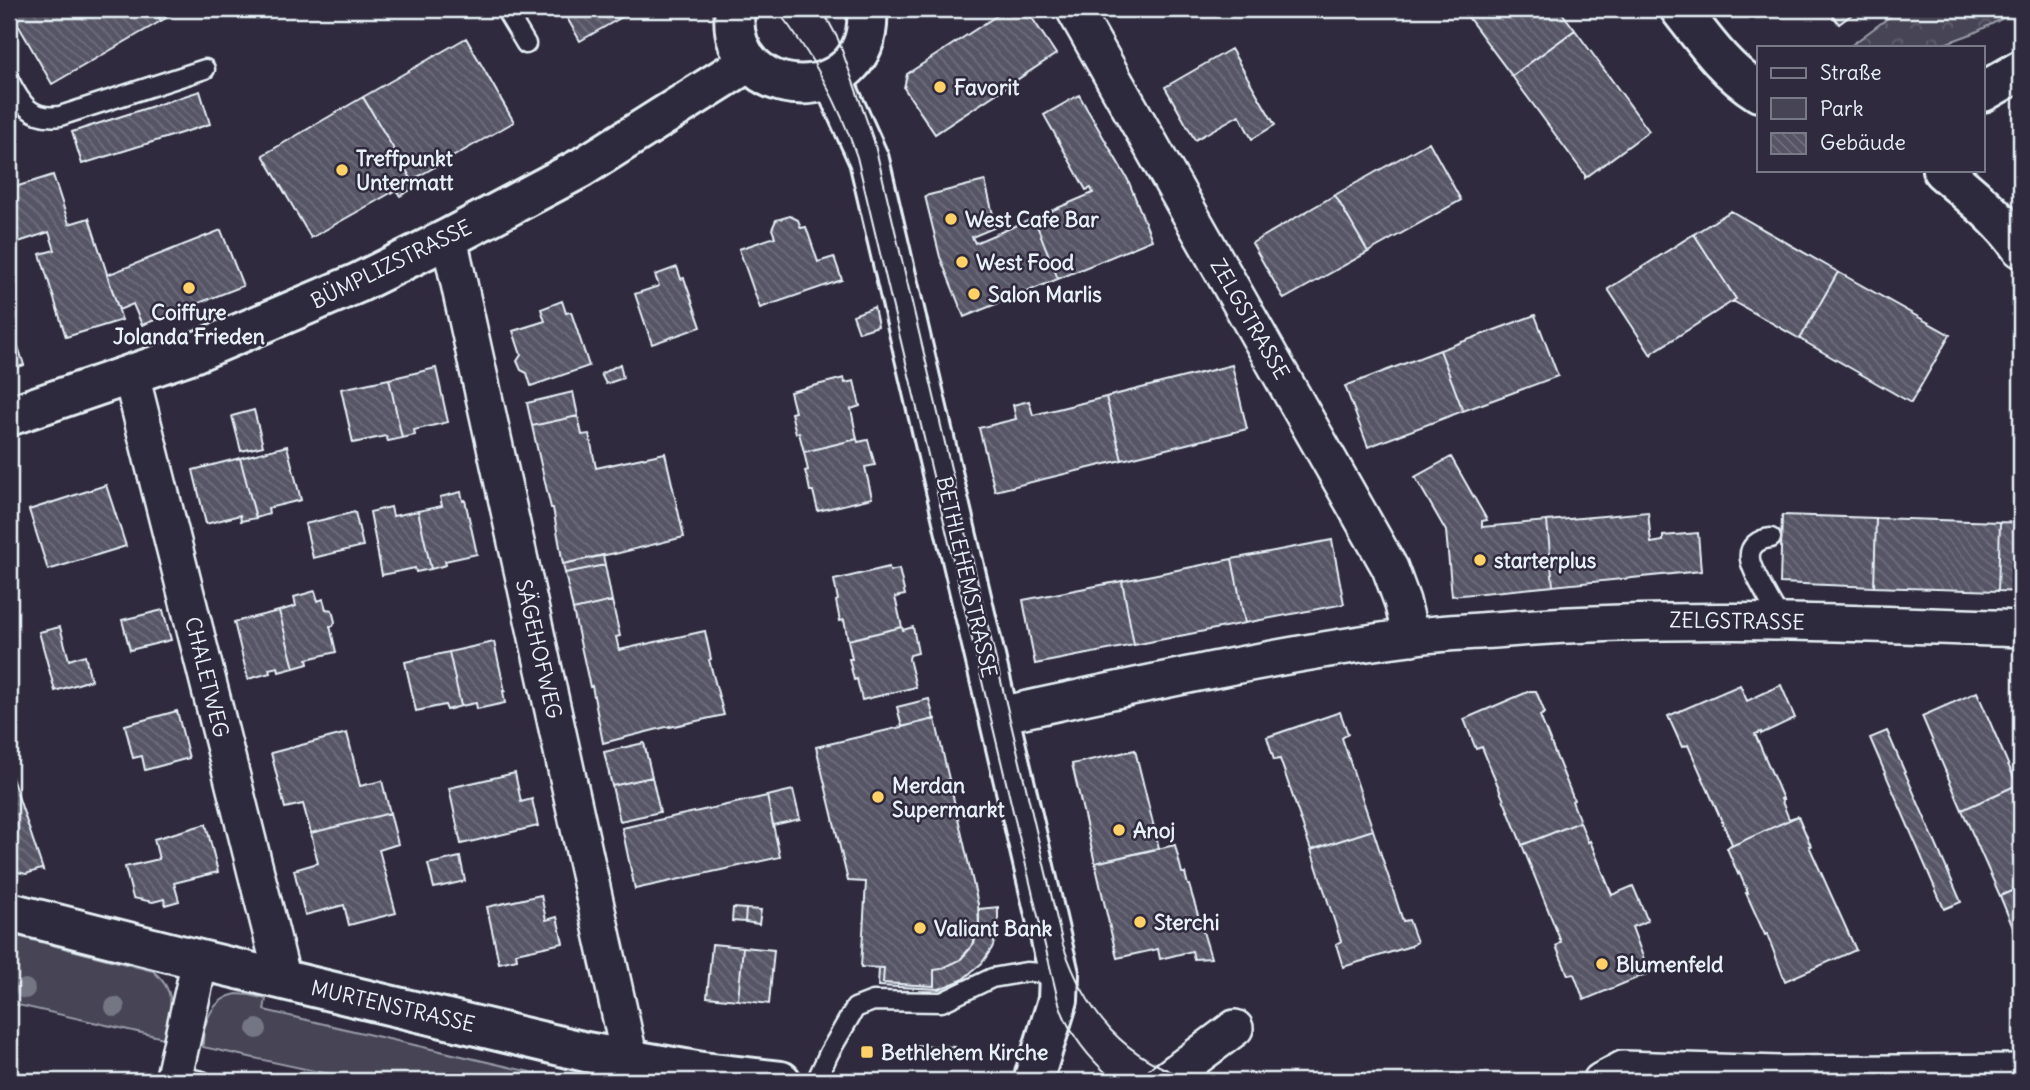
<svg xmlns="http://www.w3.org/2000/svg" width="2030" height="1090" font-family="Delius,sans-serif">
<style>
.green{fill:#464455;stroke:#979aa6;stroke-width:2}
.forest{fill:url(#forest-crowns);stroke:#979aa6;stroke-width:2}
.building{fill:url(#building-back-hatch);stroke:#e8f1f8;stroke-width:2}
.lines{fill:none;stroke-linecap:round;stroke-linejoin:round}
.service-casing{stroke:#e8f1f8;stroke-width:23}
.minor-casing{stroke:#e8f1f8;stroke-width:40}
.tertiary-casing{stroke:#e8f1f8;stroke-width:44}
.service{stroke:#2f2a3d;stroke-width:18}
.minor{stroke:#2f2a3d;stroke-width:35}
.tertiary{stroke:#2f2a3d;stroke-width:38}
.tram{stroke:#e8f1f8;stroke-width:2}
.tree{fill:#757684}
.poi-dot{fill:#ffd166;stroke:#2f2a3d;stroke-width:2.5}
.labels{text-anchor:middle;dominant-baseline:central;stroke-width:5;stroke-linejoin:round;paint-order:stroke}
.poi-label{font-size:21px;font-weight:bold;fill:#e8f1f8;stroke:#2f2a3d;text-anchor:start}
.street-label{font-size:21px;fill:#e8f1f8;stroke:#2f2a3d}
</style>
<defs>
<pattern id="forest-crowns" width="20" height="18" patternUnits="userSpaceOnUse" patternTransform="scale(1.75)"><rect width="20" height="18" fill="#464455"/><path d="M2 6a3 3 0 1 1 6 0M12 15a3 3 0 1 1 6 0" fill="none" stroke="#615f6e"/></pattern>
<pattern id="building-back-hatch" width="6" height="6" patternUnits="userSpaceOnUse" patternTransform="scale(1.75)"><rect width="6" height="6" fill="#575565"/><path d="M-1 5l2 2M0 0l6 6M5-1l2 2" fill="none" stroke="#6f6e7c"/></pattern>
</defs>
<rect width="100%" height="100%" fill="#2f2a3d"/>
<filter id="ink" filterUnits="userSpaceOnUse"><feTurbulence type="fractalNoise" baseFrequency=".0143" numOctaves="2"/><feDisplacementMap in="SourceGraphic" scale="14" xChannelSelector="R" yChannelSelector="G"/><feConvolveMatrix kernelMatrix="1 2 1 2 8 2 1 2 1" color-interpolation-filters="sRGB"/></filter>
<g filter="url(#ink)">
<!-- green -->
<path class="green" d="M9,934L153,971C178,992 171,1011 164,1038L9,1003Z
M237,994L250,995L266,999L264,1010L569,1081H361L203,1047C202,1024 212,998 237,994Z"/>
<!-- forest -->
<path class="forest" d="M1900,9H2021L1974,33L1936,47H1849Z"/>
<!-- building -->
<path class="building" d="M9,9H154L161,21L52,84Z
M154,9H182L161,21Z
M562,9H636L580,41Z
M1007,9H1026L1056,54L935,134L904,88L907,74Z
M1462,9H1559L1575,30L1512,76Z
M1828,9H1859L1839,24Z
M1575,30L1649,131L1585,178V175L1512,76Z
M466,38L514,122L412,180L363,97Z
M1231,49L1275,125L1252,139L1239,115L1195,140L1165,87Z
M200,91L210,124L82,164L72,132Z
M1079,95L1128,180L1152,240L1058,279L1034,218L1093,193L1091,188L1086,190L1044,115Z
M363,97L412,180L414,188L400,196L396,190L311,238L263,155Z
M1429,142L1461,200L1368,252L1335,195Z
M53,175L69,224L89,218L122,320L66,337L40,254L55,250L49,232L9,245V189Z
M985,181L996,227L972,237L975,243L1034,218L1058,279L964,317L940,257L925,196Z
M1335,195L1368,252L1284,299L1252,243Z
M1731,211L1838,272L1800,339L1733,301L1736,299L1694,234Z
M790,216L798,220L801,228L806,227L818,262L834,257L842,280L760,308L739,249L775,237L772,229L776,220Z
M221,230L243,286L142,325L133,304L119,310L107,275Z
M1694,234L1736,299L1652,353L1651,355L1608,289Z
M677,267L681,279L684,278L701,327L652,344L635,294L659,286L655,275Z
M1838,272L1950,335L1911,403L1800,339Z
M562,301L566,313L571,312L589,366L531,386L527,373L521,370L517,361L521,355L513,331L545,321L541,309Z
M874,307L878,326L859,332L853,315Z
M1535,315L1558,376L1463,411L1440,350Z
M9,318L24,365L9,370Z
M1440,350L1463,411L1368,447L1345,386Z
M620,364L623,378L606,384L601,374Z
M1232,365L1247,429L1122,460L1106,397Z
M436,368L448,422L414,430L415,435L402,438L389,379Z
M844,378L845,383L854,381L860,406L851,409L857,439L804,452L799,433H796L791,413L795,412L790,392Z
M389,379L402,438L388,441L386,436L353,443L341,389Z
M573,392L578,416L532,426L527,403Z
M1106,397L1122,460L995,491L979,428L1016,419L1013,405L1029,401L1033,415Z
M254,410L263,446L241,451L232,416Z
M578,416L582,435L589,434L596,468L665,453L684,537L615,554V553L563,564L553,508H551L532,426Z
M857,439L858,442L868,440L875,465L865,467L872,498L818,511L813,491H810L808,481L805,471L808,470L804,452Z
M287,446L301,500L268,508L269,514L256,518L240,458Z
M1451,457L1487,520L1482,521V527L1547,521L1553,586L1452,596L1446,531L1415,477Z
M240,458L256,518L241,521L240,515L206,524L193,470Z
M106,485L126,546L48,570L29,510Z
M461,492L463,501L465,500L477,554L445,561L446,565L431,569L418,511L442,506L440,497Z
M391,507L393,516L418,511L431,569L416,572L415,568L382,575L370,512Z
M355,512L363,546L313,558L305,524Z
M1648,512L1651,543L1663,541V536L1698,533L1701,571L1553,586L1547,521Z
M1782,515L1876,518L1874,587L1780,583Z
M1876,518L2000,522L1998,591L1874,587Z
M2000,522L2021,523V592L1998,591Z
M1332,540L1344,604L1245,623L1232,559Z
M603,555L605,565L565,573L563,564Z
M1232,559L1245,623L1134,645L1122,581Z
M605,565L612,601L573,610L565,573Z
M889,567L890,571L899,569L905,595L895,597L902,627L848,640L844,620L840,621L836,601L838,600L834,580Z
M1122,581L1134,645L1035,664L1023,600Z
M315,591L318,601L323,599L326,609L332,610L335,622L333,626H330L336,652L307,659L308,664L294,668L279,611L296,606L294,597Z
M612,601L620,636L616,637L619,650L705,631L711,659L709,660L724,715L670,727V726L603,743L592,686L590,687L573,610Z
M163,610L171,640L130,650L122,620Z
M279,611L294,668L279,672L278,667L269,669L270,673L248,679L234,622Z
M60,627L69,660L85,655L91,680L55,691L39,632Z
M902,627L903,630L913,627L918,653L910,655L909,659L916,687L862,700L857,679L854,680L849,659H852L848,640Z
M494,642L505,691H503L505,703L477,709L476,703L461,706L449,652Z
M449,652L461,706L447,710L445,705L416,711L405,662Z
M1740,685L1747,701L1781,685L1795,718L1761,734V732L1755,734L1783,799H1781L1789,819L1798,816L1727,848L1732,844L1688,745L1682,747L1668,716Z
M1530,691H1536L1545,713L1540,716L1574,800L1572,801L1580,822L1522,845L1482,747L1476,749L1464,719Z
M1977,692L2017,785L1962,810L1922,716Z
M929,699L934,719L902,727L897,707Z
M177,711L189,758L145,770L142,756L133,758L125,725Z
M1340,712L1348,734L1342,738L1373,830L1311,850L1280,759L1274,760L1267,737Z
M935,719L978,904L979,928L970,949L960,960L941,969L934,970V986L883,983L884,968L861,967L866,882L848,881L816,747Z
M1887,731L1961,902L1944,909L1870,738Z
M347,733L360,786L382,781L390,813L311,833L303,804L285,808L271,753Z
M644,743L652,777L612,786L604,752Z
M1135,750L1159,848L1095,863L1072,764Z
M9,769L43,870L41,869L26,874L9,870Z
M515,773L521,802L532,799L538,826L461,844L449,788Z
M652,777L660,812L620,821L612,786Z
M2017,785L2021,794V887L2000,896L1962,810Z
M793,790L800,819L773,825L767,796Z
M767,796L780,857L635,889L622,828Z
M390,813L398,844L379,850L396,913L349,925L344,905L305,915L294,870L318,863L311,833Z
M1798,816L1811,846H1809L1856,950L1785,981L1767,934L1765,935L1746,893H1748L1739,872L1738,874L1727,848Z
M1580,822L1588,842L1590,841L1612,895L1633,886L1648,921L1632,927L1649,973L1584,1000L1574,974L1568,975L1556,946L1561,942L1522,845Z
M206,824L218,872L174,883L179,901L165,905L164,899L153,902L133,898L125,867L159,859L154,839Z
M1373,830L1403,921L1409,920L1417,942L1411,946L1343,967L1336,944L1341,941L1311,850Z
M1175,845L1182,873H1185L1188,885H1189L1211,958L1194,959L1192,951L1160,959L1158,949L1117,958L1095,863Z
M460,857L465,881L434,888L428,864Z
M2021,887V947L2000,896Z
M541,895L546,920L557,917L563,943L516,953L517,959L499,963L487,907Z
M998,907V932L992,948L982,963L962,980L939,989L878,986L879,968H884L883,983L934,986V970L941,969L960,960L974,943L979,928V909Z
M733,908L746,909L745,922L732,921Z
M746,909L761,910L759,924L745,922Z
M712,944L743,947L738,1000L707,997Z
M743,947L774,950L769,1004L738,1000Z
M913,1045L955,1047V1059L913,1057Z"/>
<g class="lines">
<defs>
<path id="service" d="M505,9L526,44
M9,80C21,104 31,120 60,116L205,69
M1771,538C1759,539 1748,546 1750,559C1751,571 1774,608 1781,621
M174,1075L202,1081
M816,1081L829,1053L855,1008L873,1001L942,1002L992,978L1026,972L1059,974"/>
<path id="minor" d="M1074,9L1390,568L1402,601L1411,637
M449,238L630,1060
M131,375L283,980
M1000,715C1136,686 1272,655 1410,637C1437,633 1466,632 1494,630C1670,615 1845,623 2021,629
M173,1081L200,960
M1164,1081L1235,1028
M1601,1081L1623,1069L1779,1074L2021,1072"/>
<path id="tertiary" d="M735,9C723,106 875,113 867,9
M1680,9C1704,40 1725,71 1759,92
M832,78L869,160L1059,974L1058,1000L1033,1081
M1983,92L2021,70
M1942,170C1969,194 2001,218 2021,248
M9,416L193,353L358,283L449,238L581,168L749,62
M9,912L200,960L586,1052L702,1072L781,1081"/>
</defs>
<!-- service casing -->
<use href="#service" class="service-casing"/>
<!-- minor casing -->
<use href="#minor" class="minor-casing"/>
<!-- tertiary casing -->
<use href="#tertiary" class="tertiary-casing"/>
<!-- service -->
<use href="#service" class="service"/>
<!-- minor -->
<use href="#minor" class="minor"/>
<!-- tertiary -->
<use href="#tertiary" class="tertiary"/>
<!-- tram -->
<path class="tram" d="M776,9C812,54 839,103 857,157L1058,1000C1068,1034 1089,1059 1115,1081
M822,9L838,39L874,141L1063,945C1087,1015 1124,1059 1197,1081"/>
</g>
<!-- trees -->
<g class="tree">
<circle cx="25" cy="989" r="10"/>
<circle cx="115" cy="1007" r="10"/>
<circle cx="257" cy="1029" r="10"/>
</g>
</g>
<!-- markers -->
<g class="poi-dot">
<circle cx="940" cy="87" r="7"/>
<circle cx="342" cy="170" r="7"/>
<circle cx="951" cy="219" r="7"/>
<circle cx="962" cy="262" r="7"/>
<circle cx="189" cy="288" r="7"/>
<circle cx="974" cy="294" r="7"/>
<circle cx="1480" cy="560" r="7"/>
<circle cx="878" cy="797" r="7"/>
<circle cx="1119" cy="830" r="7"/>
<circle cx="1140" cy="922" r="7"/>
<circle cx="920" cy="928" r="7"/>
<circle cx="1602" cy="964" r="7"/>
<rect x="860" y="1045" width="14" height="14" rx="3.5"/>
</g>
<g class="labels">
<!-- poi labels -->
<g class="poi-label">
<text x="954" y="87">Favorit</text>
<text x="356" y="158">Treffpunkt<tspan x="356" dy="24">Untermatt</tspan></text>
<text x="965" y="219">West Cafe Bar</text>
<text x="976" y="262">West Food</text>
<text x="988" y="294">Salon Marlis</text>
<text x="189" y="312" text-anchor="middle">Coiffure<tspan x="189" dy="24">Jolanda Frieden</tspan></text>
<text x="1494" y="560">starterplus</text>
<text x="892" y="785">Merdan<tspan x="892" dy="24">Supermarkt</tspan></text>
<text x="1133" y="830">Anoj</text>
<text x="1154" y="922">Sterchi</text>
<text x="934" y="928">Valiant Bank</text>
<text x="1616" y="964">Blumenfeld</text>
<text x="881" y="1052">Bethlehem Kirche</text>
</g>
<!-- street labels -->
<g class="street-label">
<text transform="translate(391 264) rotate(-26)">BÜMPLIZSTRASSE</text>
<text transform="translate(1250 319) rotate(60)">ZELGSTRASSE</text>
<text transform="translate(967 577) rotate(77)">BETHLEHEMSTRASSE</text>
<text transform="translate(1737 621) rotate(1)">ZELGSTRASSE</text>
<text transform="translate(539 649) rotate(77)">SÄGEHOFWEG</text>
<text transform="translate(207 677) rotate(76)">CHALETWEG</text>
<text transform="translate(393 1006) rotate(13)">MURTENSTRASSE</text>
</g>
</g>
<!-- margin -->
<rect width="2030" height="1090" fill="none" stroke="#2f2a3d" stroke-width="35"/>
<rect x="18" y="18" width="1995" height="1055" fill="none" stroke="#e8f1f8" stroke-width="2.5" filter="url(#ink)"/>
<!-- legend -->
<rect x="1757" y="46" width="228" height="126" fill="#2f2a3d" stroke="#797a88" stroke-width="2"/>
<rect x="1771" y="68" width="35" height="10" fill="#2f2a3d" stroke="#797a88" stroke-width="2"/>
<text x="1820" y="80" font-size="21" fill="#e8f1f8">Straße</text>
<rect x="1771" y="98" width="35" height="21" fill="#464455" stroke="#797a88" stroke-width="2"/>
<text x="1820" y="116" font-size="21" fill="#e8f1f8">Park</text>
<rect x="1771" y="133" width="35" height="21" fill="url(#building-back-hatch)" stroke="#797a88" stroke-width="2"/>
<text x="1820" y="150" font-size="21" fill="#e8f1f8">Gebäude</text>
</svg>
